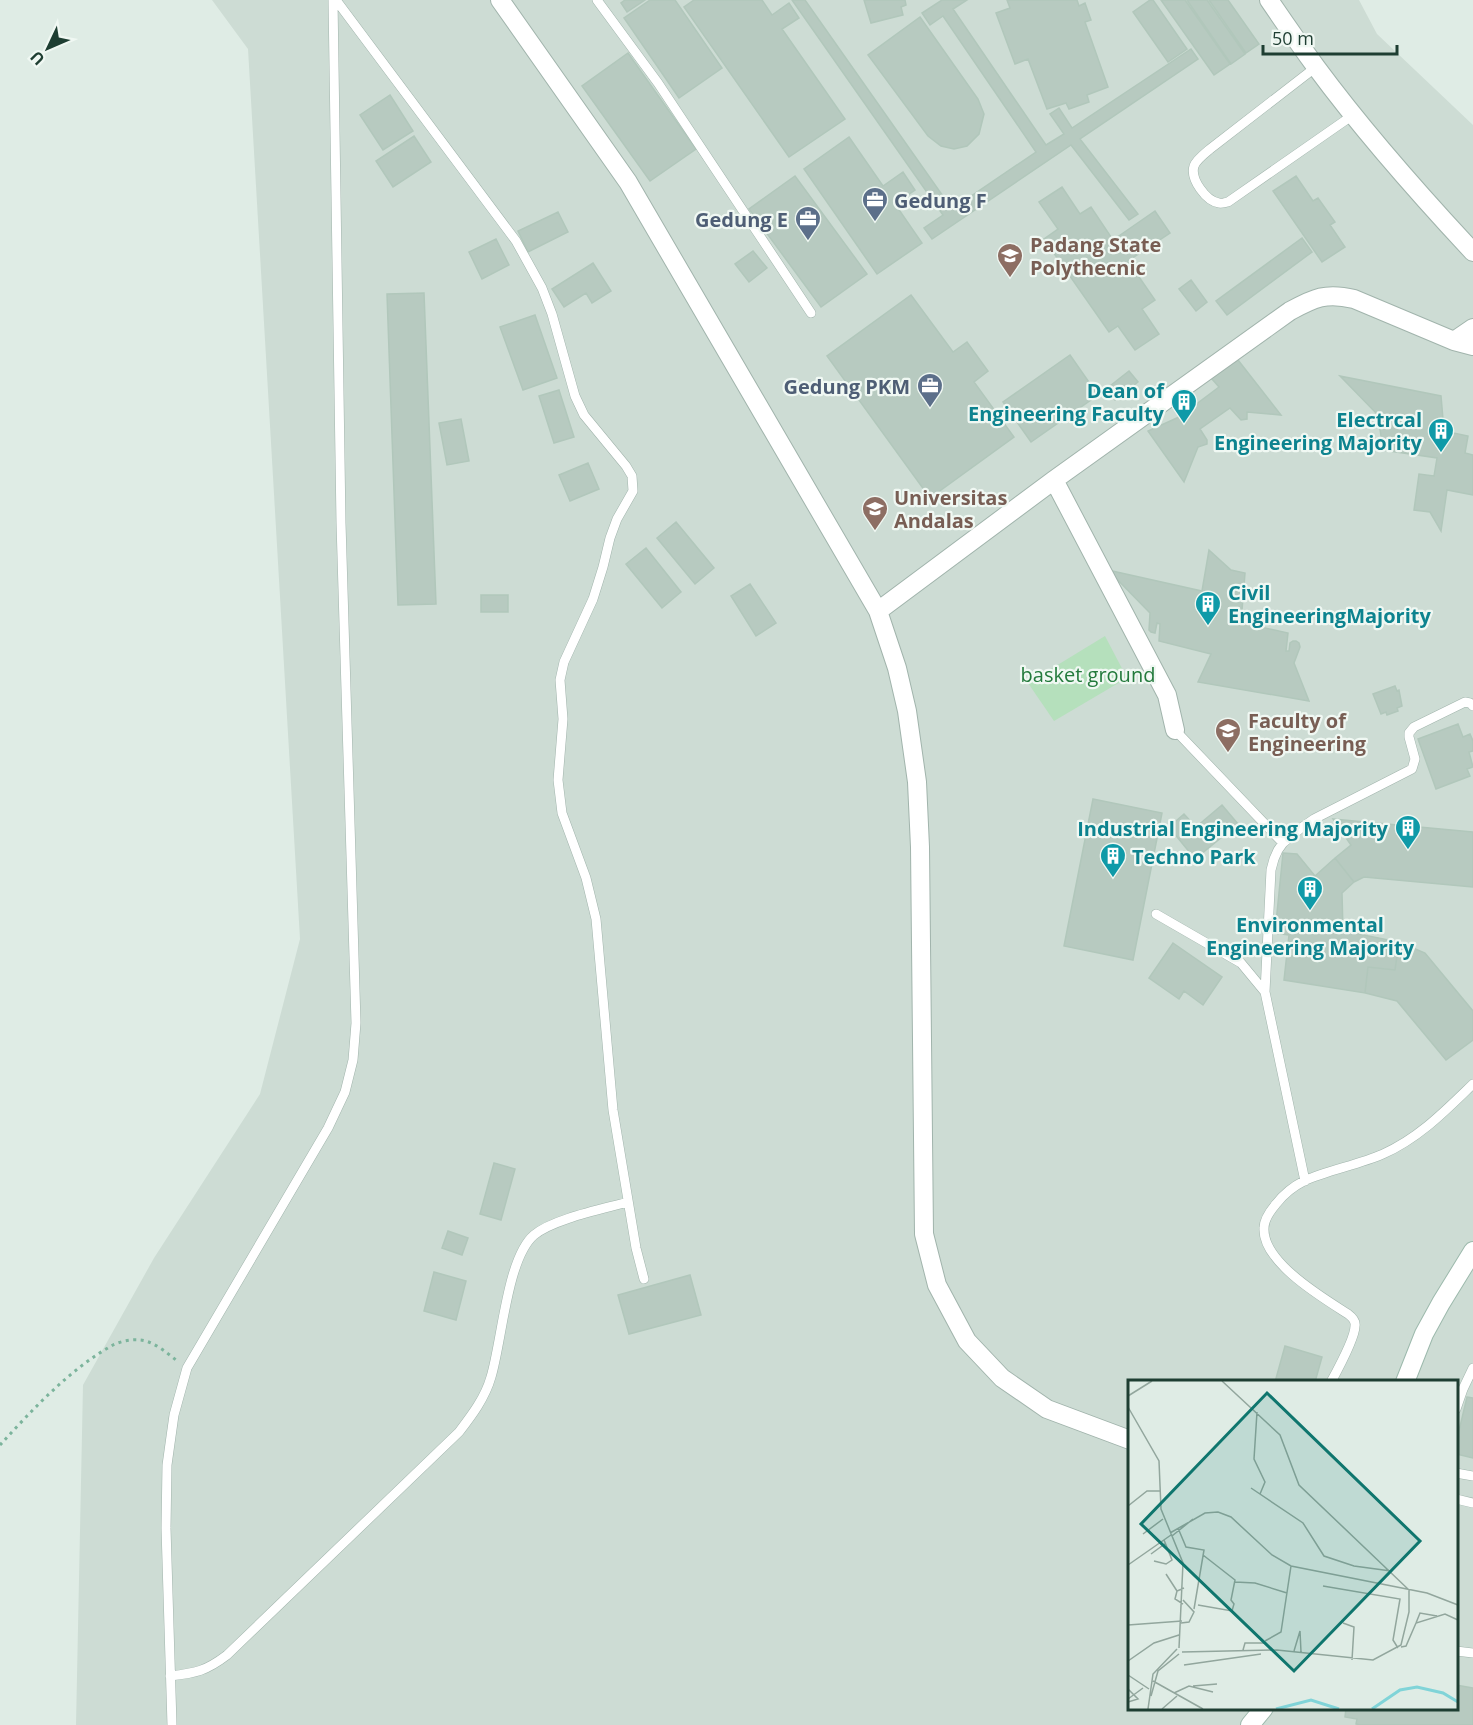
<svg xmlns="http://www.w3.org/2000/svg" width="1473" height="1725" font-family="'Open Sans',sans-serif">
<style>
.built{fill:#cddcd4;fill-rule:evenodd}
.green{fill:#b5e0bc}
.building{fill:#b7cac0;stroke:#b1c7bb;stroke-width:1.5}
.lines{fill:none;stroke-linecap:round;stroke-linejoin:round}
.lane-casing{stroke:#a1b4ac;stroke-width:10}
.street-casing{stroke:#a1b4ac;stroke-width:20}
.secondary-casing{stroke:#9cb9ac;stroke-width:20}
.path{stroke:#7cb49c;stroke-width:3;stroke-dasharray:3 4.5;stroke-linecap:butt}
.lane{stroke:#fff;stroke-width:9}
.street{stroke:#fff;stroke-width:18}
.secondary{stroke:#fff;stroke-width:18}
.labels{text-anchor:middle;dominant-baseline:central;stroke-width:4.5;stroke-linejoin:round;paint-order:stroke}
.service-label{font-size:20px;font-weight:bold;fill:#4e5e75;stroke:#f0f8f3;text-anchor:end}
.education-label{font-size:20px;font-weight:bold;fill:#785e54;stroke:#f0f8f3;text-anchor:start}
.culture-label{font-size:20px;font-weight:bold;fill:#0d838f;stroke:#f0f8f3;text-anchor:end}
.park-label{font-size:20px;fill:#237a3c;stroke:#f0f8f3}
.inset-river{fill:none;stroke:#80d4d8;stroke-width:3}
.inset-road{fill:none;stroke:#92a69d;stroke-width:1.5}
.view{fill:#0f766e;fill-opacity:0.15;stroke:#0f766e;stroke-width:3}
.inset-edge{fill:none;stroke:#1e3e32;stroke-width:3}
</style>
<rect width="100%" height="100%" fill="#dfece5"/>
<!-- built -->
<path class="built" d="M212,0H1359L1377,34L1473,125V1725H76L83,1385L154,1258L260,1094L300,939L248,49ZM1130,1382H1456V1708H1130Z"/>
<!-- green -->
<path class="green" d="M1105,636L1127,678L1054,721L1028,683Z"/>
<!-- building -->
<path class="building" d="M625,0H645L627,12L621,3Z
M650,0H675L722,68L679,98L624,18Z
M694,0H762L772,15L789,3L799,18L782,29L845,119L789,157L684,7Z
M792,0H805L952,209L1036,152L943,16L930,25L922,13L942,0H967L953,9L1046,145L1064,134L1050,114L1059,108L1072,128L1191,49L1198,59L1080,139L1138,214L1129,220L1071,145L932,239L924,228L943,215Z
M864,0H905L906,5L901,7L903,15L871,23Z
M1007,0H1077L1079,6L1085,3L1091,20L1085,22L1108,87L1087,95L1089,102L1069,109L1066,103L1047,109L1028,59L1015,64L996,13L1010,8Z
M1150,0H1153L1187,49L1168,62L1133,12Z
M1161,0H1185L1230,64L1214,75Z
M1187,0H1207L1245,54L1231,64Z
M1209,0H1228L1259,44L1246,53Z
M920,17L978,99L984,114L979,134L967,146L954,149L941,146L928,136L868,55Z
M628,53L696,149L650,181L582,86Z
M390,95L413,131L383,150L360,115Z
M414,136L431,162L393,187L376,161Z
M849,137L883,186L903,172L915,190L895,204L922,243L877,274L804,169Z
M795,176L867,274L821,307L749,209Z
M1296,176L1313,201L1318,198L1335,222L1330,225L1345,247L1322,262L1273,191Z
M1062,187L1080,214L1091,207L1113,240L1155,211L1170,233L1128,261L1155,300L1142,309L1159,334L1135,350L1118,326L1109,332L1044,239L1058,229L1039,202Z
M558,212L568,232L528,252L518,231Z
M1302,238L1312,252L1227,315L1216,301Z
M496,239L509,265L482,279L469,252Z
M753,251L767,268L749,282L735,264Z
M593,263L611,291L592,303L586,293L564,307L552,289Z
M1191,280L1207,302L1196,311L1179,289Z
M424,293L436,604L398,605L387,294Z
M911,295L953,352L967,342L988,371L974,382L1014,437L930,498L827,356Z
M535,315L557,378L523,390L500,327Z
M1070,355L1098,395L1031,442L1003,402Z
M1238,360L1281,415L1247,412V419L1241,420L1230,408L1200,429L1207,440V444L1198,447L1184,482L1148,431L1179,417L1219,387L1211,378Z
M1129,371L1138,382L1115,400L1106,389Z
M1340,376L1441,396L1444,431L1468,436L1465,453L1473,455V495L1447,490L1441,531L1430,512L1414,510L1419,474L1434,476L1437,458L1383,450L1378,415Z
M559,390L574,437L554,443L539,396Z
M461,419L469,461L447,465L439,423Z
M588,463L599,489L570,501L559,475Z
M676,522L714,568L695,584L657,538Z
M646,548L681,592L662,608L626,564Z
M1209,550L1231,570L1245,573L1242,610L1229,607L1228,620L1288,633L1286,651H1289L1290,643L1293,641H1296L1299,643L1300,647L1294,663L1309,701L1198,682L1211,654L1159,641L1160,624L1157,623L1155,633L1151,632L1149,630L1150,613L1108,570L1202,591Z
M750,584L776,623L756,636L731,596Z
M481,595H508V612H481Z
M1395,686L1397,691L1399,690L1402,706L1397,708L1398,711L1387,715L1386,712L1381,714L1373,694Z
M1458,724L1463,737L1470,734L1473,741V751L1469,752L1473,767L1467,769L1470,776L1436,789L1418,739Z
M1093,799L1162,813L1133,960L1064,946Z
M1222,805L1238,824L1195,859L1169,827L1184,814L1196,827Z
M1333,819L1473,832V887L1364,877L1354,882L1335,858L1351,845Z
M1283,853L1297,854L1315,876L1335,858L1354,882L1342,893L1343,931L1399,942L1395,970L1368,967L1365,993L1284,980L1289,935L1275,933Z
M1399,942L1425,953L1473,1011V1040L1446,1060L1397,1001L1365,993L1368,967L1395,970Z
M1173,943L1222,977L1203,1005L1184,991L1179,999L1149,978Z
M494,1163L515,1169L501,1220L480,1214Z
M448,1231L468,1238L462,1255L442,1248Z
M434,1272L466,1281L456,1320L424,1311Z
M690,1275L701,1315L629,1334L618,1295Z
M1285,1346L1322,1357L1315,1382H1275Z
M1467,1397L1473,1398V1458L1456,1454V1443Z
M1456,1685L1473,1688V1725H1360L1356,1724L1357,1719L1345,1717L1346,1708H1456Z"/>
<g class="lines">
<defs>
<path id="lane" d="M336,0L516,241L542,288L552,314L575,396L584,415L626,466L632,476L633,491L617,519L610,538L603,567L593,599L564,662L560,680L563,719L558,780L562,813L586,878L596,919L613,1110L636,1248L644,1279
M597,0L658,83L811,313
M1316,67L1210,149C1204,154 1196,160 1194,166C1190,179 1206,201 1219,203C1221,204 1226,202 1228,202L1353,115
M1175,730L1283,843
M1156,914L1241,963L1265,992
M1305,1181L1265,992L1271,870L1274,859L1278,850L1283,843L1301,828L1314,819L1412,769L1415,759L1409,737V733L1414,727L1465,702L1470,703L1473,706
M1331,1382C1337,1371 1355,1338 1355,1326C1356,1321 1352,1317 1348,1314C1323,1298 1262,1262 1264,1228C1264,1219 1270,1211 1276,1204C1283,1195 1294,1186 1304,1181C1328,1170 1358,1165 1383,1154C1419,1138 1445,1111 1473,1084
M1456,1409L1463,1389L1473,1368
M1456,1473L1473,1476
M1456,1499L1473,1503
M1456,1651L1473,1653
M170,1676C196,1673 206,1671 227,1655L459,1432C472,1415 485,1398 491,1377C502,1341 507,1258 534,1235C553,1219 603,1209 628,1202
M172,1725L166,1528L167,1465L174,1415L187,1368L328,1128L345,1092L353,1060L356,1023L341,523L333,0"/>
<path id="street" d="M500,0L628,182L878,611L897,668L907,711L917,782L920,847L924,1234L937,1285L967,1341L1002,1378L1047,1409L1130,1440
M1269,0C1284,22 1300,45 1316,67C1364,132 1418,193 1473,252
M1454,341L1473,328
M1054,480L1167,695L1175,730
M878,611L1054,480L1290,311C1314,298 1326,292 1354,299L1454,341L1473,346"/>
<path id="secondary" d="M1405,1382L1424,1334L1441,1303L1473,1251
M1250,1725L1264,1708"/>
</defs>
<!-- lane casing -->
<use href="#lane" class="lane-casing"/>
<!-- street casing -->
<use href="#street" class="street-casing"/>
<!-- secondary casing -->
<use href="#secondary" class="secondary-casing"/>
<!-- path -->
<path class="path" d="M0,1445C32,1410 71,1368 113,1345C121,1341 132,1339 140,1340C153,1341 166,1352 176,1360"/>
<!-- lane -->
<use href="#lane" class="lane"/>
<!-- street -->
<use href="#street" class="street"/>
<!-- secondary -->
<use href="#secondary" class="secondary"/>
</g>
<!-- icons -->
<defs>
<symbol id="office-pin" viewBox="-11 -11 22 30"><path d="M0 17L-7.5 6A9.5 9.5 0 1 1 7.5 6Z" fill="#5c6f8a" stroke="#f0f8f3"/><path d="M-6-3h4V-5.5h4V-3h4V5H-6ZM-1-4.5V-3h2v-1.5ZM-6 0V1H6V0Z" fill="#fff"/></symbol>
<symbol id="university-pin" viewBox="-11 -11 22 30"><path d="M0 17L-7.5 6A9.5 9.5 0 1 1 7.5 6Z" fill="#8d6e63" stroke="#f0f8f3"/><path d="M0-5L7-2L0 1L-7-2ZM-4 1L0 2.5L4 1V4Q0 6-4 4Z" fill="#fff"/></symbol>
<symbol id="building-pin" viewBox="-11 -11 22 30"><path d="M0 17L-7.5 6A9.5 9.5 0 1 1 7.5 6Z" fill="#0f9aa8" stroke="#f0f8f3"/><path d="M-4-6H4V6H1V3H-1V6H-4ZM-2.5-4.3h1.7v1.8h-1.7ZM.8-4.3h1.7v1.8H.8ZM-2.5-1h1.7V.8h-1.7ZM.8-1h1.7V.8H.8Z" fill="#fff"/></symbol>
</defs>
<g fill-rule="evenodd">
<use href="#office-pin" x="860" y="185" width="30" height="40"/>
<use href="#office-pin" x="793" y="204" width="30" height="40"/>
<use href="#university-pin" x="995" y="241" width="30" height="40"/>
<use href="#office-pin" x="915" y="371" width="30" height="40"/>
<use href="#building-pin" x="1169" y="387" width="30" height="40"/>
<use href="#building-pin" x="1426" y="416" width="30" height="40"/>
<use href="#university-pin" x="860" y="494" width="30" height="40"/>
<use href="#building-pin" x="1193" y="589" width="30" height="40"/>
<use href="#university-pin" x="1213" y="716" width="30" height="40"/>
<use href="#building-pin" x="1393" y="813" width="30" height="40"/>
<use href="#building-pin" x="1098" y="841" width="30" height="40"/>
<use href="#building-pin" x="1295" y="874" width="30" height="40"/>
</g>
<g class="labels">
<!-- service labels -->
<g class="service-label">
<text x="894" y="200" text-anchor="start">Gedung F</text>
<text x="788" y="219">Gedung E</text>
<text x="910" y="386">Gedung PKM</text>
</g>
<!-- education labels -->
<g class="education-label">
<text x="1030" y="244">Padang State<tspan x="1030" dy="23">Polythecnic</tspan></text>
<text x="894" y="497">Universitas<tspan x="894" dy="23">Andalas</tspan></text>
<text x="1248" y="720">Faculty of<tspan x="1248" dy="23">Engineering</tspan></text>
</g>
<!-- culture labels -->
<g class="culture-label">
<text x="1164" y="390">Dean of<tspan x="1164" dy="23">Engineering Faculty</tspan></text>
<text x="1422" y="419">Electrcal<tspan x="1422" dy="23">Engineering Majority</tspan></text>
<text x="1228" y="592" text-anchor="start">Civil<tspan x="1228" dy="23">EngineeringMajority</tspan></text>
<text x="1388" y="828">Industrial Engineering Majority</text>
<text x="1132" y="856" text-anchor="start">Techno Park</text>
<text x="1310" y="924" text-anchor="middle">Environmental<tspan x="1310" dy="23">Engineering Majority</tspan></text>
</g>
<!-- park labels -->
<g class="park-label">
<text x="1088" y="674">basket ground</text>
</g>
</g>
<!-- overview -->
<g transform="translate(1128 1380)">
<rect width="330" height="330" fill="#dfece5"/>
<path class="inset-river" d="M148,329L183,320L211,329M244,329L272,310L289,307L315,313L330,322"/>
<path class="inset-road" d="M0,16L24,1M0,27L31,81L33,129L55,183L51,268M129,32L126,79L137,102L132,114M123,108L175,143L196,176L226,186L263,191M0,126L19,111H32M50,148L58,167L76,170L66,229M42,153L77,133L90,132L103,137L144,175L163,186L299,213L330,225M15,154L35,139M44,156L65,139M23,174L38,163M26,181L38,184L44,180L36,160M0,185L43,155M38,194L49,211M107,202L127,203L159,213M195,206L272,219L265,260L270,268M55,224L47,219L49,211L56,208M70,225L104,231L106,224L103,220L107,200L75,175M53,243L61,242L66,232L55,220M215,243L226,247L224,280M288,243L292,233L309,236M0,245L54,241M137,261L153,252L163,186M273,267L278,266L288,243L317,234L330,240M115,270L117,263H137M166,271L172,251L173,272M54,272L149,270L245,280L273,265L281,232V210L171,105L152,55L94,1M0,281L26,263L51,255M56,285L133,274M0,295L21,309M25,301L75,329M65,306L89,304M0,309L10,319L0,322M46,313L61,306L85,312M23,316L30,291L51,274M0,319L15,308M20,329L25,294L49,269M34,329L49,316"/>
<path class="view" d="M139,13L292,161L166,291L13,144Z"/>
<rect width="330" height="330" class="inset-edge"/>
</g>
<!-- north arrow -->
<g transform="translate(48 48) rotate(226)" stroke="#f0f8f3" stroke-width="4.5" paint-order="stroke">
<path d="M0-4.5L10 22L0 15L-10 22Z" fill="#1e3e32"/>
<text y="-9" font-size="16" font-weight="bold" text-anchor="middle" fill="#1e3e32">U</text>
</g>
<!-- scale -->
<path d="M1263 45v9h134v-9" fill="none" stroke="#1e3e32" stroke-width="3"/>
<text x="1272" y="45" font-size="18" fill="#1e3e32" stroke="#f0f8f3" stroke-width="4.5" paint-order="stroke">50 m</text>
</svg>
